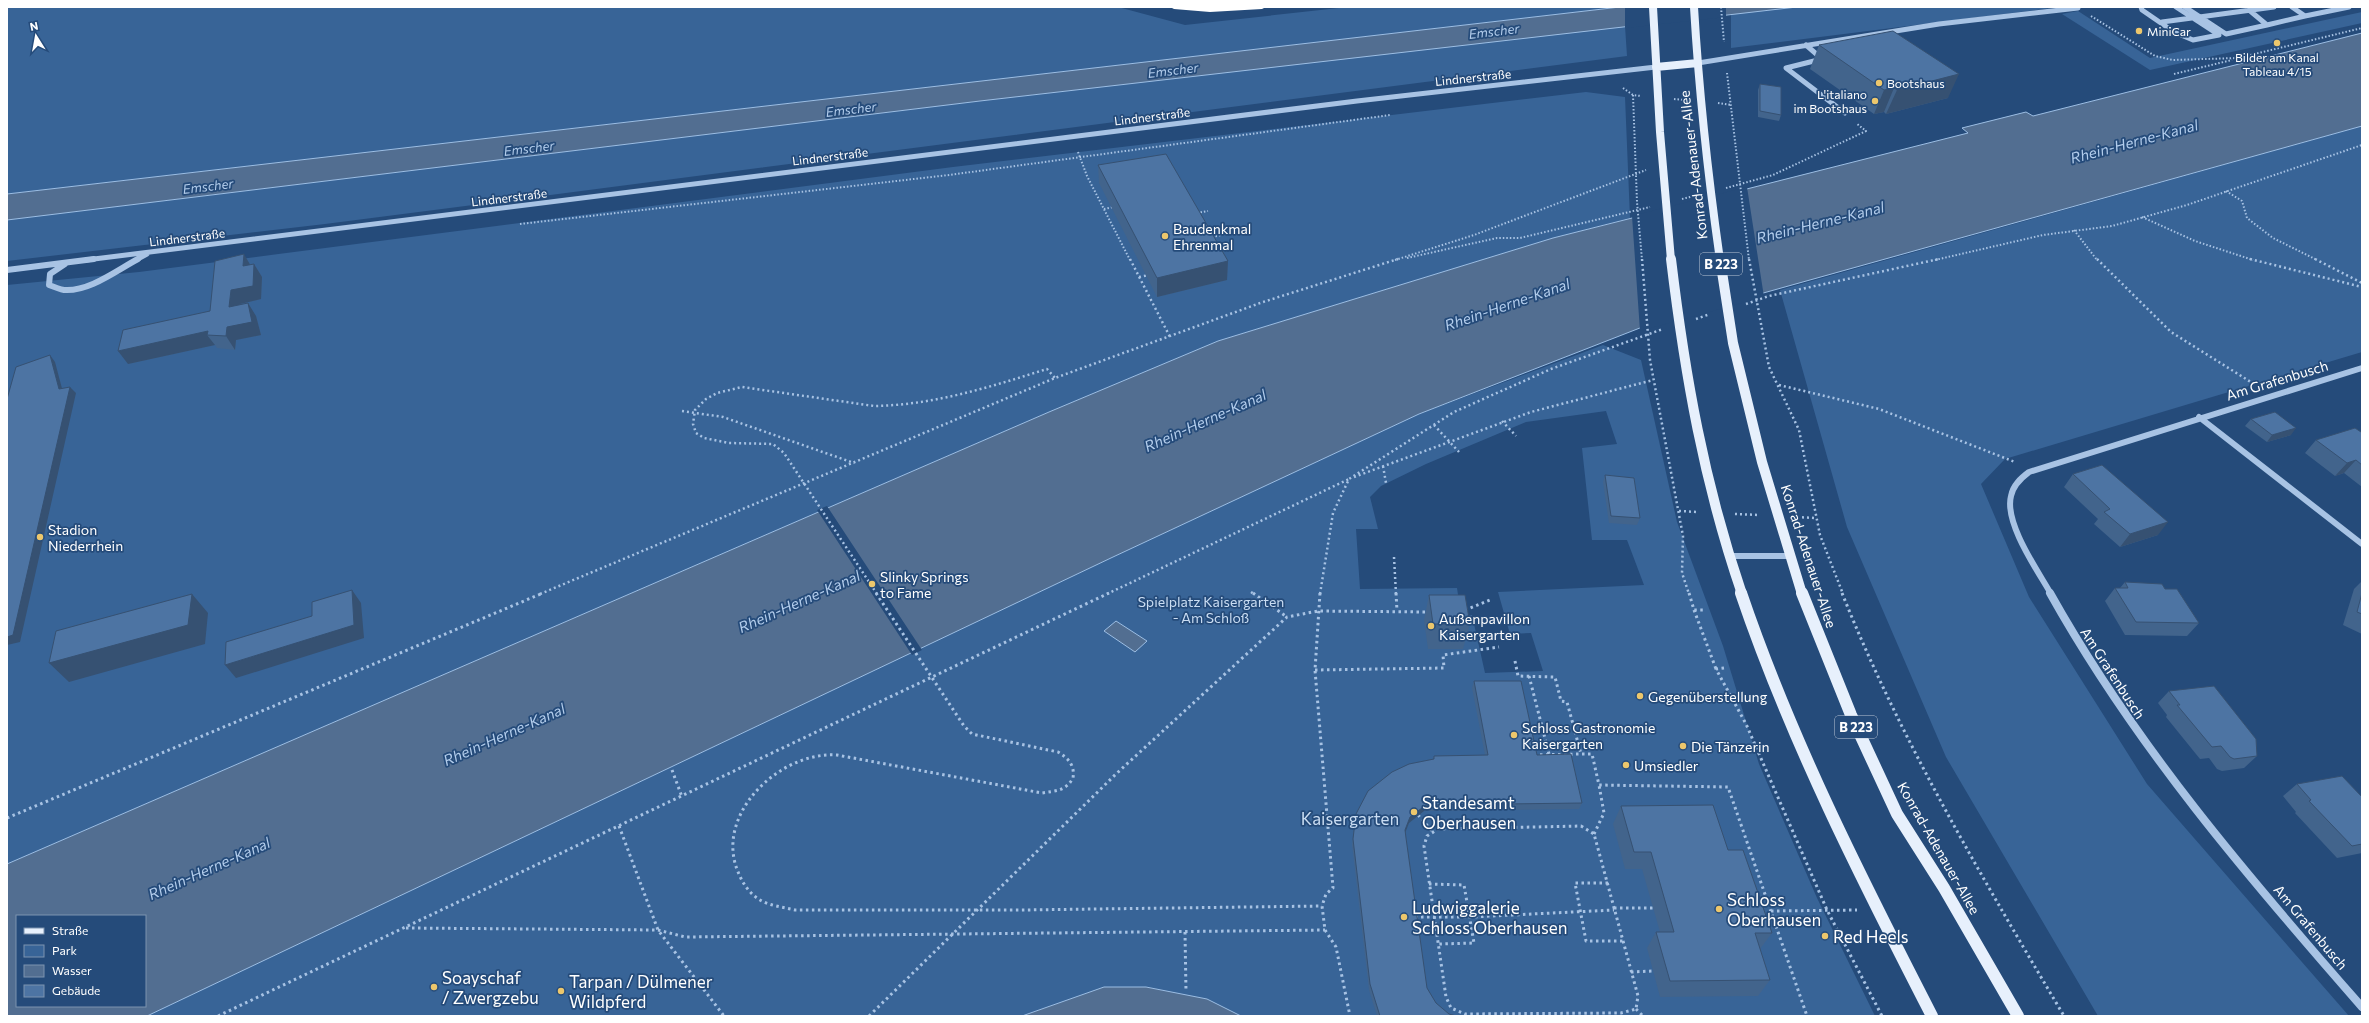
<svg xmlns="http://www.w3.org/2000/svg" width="2369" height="1023" font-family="Commissioner,sans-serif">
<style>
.green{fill:#386497;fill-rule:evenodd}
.water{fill:#526e91;stroke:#9cbee4;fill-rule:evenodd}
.pier{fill:#254b7a}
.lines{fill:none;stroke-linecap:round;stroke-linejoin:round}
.path-far2{stroke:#a8c3e4;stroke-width:2;stroke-dasharray:1.5 2;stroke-linecap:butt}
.path-far1{stroke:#a8c3e4;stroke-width:2.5;stroke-dasharray:2 3;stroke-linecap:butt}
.path{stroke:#a8c3e4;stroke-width:3;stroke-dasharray:2.5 3.5;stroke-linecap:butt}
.minor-far2{stroke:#a8c3e4;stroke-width:5}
.minor-far1{stroke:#a8c3e4;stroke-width:6}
.minor{stroke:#a8c3e4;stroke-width:8}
.major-far2{stroke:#e7f0fc;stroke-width:8}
.major-far1{stroke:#e7f0fc;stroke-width:10}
.major{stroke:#e7f0fc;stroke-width:12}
.highway{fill:#fff;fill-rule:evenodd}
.wall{fill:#42648c}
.shaded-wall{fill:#365172}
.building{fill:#4d74a3;stroke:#365172}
.poi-dot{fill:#edc76c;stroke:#254b7a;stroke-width:1.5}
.labels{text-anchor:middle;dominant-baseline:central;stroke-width:3.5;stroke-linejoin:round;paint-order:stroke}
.far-poi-label{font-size:12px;fill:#fff;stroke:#254b7a;text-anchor:start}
.far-street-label{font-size:12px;fill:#fff;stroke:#254b7a}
.far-water-label{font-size:13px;font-style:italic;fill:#b3cdec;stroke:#254b7a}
.shield{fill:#254b7a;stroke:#bec9d7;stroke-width:1}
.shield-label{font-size:13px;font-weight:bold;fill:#fff}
.street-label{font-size:14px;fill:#fff;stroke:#254b7a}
.poi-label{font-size:14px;fill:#fff;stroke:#254b7a;text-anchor:start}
.park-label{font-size:14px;fill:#caddf3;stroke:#254b7a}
.water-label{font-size:15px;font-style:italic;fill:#b3cdec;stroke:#254b7a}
.near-poi-label{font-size:17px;fill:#fff;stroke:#254b7a;text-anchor:start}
.near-park-label{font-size:17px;fill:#caddf3;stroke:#254b7a}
</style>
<rect width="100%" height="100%" fill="#254b7a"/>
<!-- green -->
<path class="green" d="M7,7H1118L1185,25L1348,7H1620L7,194Z
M1797,7H2060L1731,48V14Z
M2078,11L2150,58L2362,12V23L2150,70L2062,14Z
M1625,26L1627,56L325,224L7,261V220L980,101Z
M1586,92L1625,97L1630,218L1553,238L1218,341L1049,412L7,864V285L139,272L953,167Z
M2362,126V352L2005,459L1981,484L2029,597L2147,784L2349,1016H2098L1946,757L1847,527L1780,290Z
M1603,345L1641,360L1677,522L1723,646L1759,764L1817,898L1875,1016H1241L1207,999L1146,987H1104L1022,1016H147L1113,557L1419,414ZM1606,411L1617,444L1582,448L1592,540H1627L1644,585L1498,592L1510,634L1531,633L1543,671L1485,673L1472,615H1461L1457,588L1360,589L1356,529H1378L1370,497L1381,486L1426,464L1526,422Z"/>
<!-- water -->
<path class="water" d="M1620,7H1797L980,101L7,220V194Z
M2362,33V126L1645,326L1419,414L1113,557L147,1016H7V864L1049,412L1218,341L1553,238L1968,133L1962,128L2026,112L2033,116ZM17,916H145V1006H17Z
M1116,621L1147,641L1135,652L1104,631Z
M1104,987H1146L1207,999L1241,1016H1022Z"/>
<!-- pier -->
<path class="pier" d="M1625,7H1726V17L1625,28Z
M1747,187L1764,297L1640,331L1632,216Z
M827,506L922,650L912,655L817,510Z"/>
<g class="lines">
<!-- path-far2 -->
<path class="path-far2" d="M1721,7L1724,42
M2091,16L2155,56L2173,60L2238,58L2362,28
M1727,73L1749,260
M2174,74L2232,60
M1623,88L1633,95L1641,96
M1633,95L1637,202L1642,260
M1674,99L1685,100
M1718,103L1731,105
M1078,152L1087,176L1130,260
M1726,188L1773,175L1866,131L1856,123
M2226,191L2242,201L2247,218L2273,238L2317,260
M1682,199L1694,196
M1104,209L1113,207
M1197,213L1208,211
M2142,217L2195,241L2253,260
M520,224L949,175L1390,115
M2074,230L2097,260
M1212,237L1222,235
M1407,258L1497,238H1520L1650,207
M1395,260L1474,235L1646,170
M1935,260L2043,235L2112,226L2187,205L2362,145"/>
<!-- path-far1 -->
<path class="path-far1" d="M1130,259L1170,337
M1642,259L1650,360L1683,536L1682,573L1689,594
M1749,259L1769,367L1799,430L1820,535L1843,594
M2097,259L2171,332L2254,384
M2250,259L2362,287
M2315,259L2362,283
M1139,277L1149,275
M1746,304L1769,296L1939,259
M1696,319L1710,314
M1779,385L1879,409L2015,462
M682,411L723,417L854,463
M1502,421L1516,436
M1434,425L1459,452
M1383,466L1386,483
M1354,477L1531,412L1653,380
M1679,511L1698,512
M1735,514L1760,515
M1797,517L1815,518
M1394,557L1396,594
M1251,592L1254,594
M540,594L1055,378L1263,302L1398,259
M877,594L784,453L773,444L729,443L704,438L696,433L693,424L695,410L706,399L717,393L742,387L874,406C934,405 990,387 1047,369L1055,378
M1107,594L1349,479
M1320,594L1333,513L1349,479L1454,412L1551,369L1663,329"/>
<!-- path -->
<path class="path" d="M876,593L964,726L972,734L1058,752C1068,758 1075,765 1073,778C1066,791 1055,791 1042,793L837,755C779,751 712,816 739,874C743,884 750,894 760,900C770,906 783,907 795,910H1021L1322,906
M1253,593L1287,617
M1320,593L1315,670L1333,888L1326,894L1322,906L1325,930L1336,947L1350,1016
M1396,593L1397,611
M1689,593L1694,610H1704
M1842,593C1901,741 1983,879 2064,1016
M1465,610L1490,600
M1694,610L1716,669
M1515,661L1518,676L1555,677L1561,701L1567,702L1581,754H1592L1599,785L1728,787L1807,1016
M1724,668L1716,669L1746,724L1827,910L1882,1016
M1315,670L1444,668L1443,655L1499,647
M1529,676L1549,754
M1534,755L1581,754
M672,770L682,797
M1418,815L1432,831
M7,818L543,593
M619,826L658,930L724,1016
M1581,826L1594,834L1638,996L1636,1009L1621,1013L1465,1014L1451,1008L1446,997L1424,846L1427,836L1438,829Z
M1594,834L1604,813L1599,785
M1608,883H1575L1586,941H1623
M1429,884L1464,885L1474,943L1439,944
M1614,908H1653
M1771,911L1857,910
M1415,917H1471L1614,910
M406,928L658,930L685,937L1325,930
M1185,932L1186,992
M1631,972L1653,971
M1636,1009L1643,1016
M218,1016L1109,593
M869,1016L1116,774L1287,617L1318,611L1428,612"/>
<!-- minor-far2 -->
<path class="minor-far2" d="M2141,7L2142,10L2174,32L2193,40L2219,35L2176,7
M2185,7L2226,34L2267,25L2249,10
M2305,16L2349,7
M2162,22L2274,7
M2267,25L2305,16L2292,7
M1806,45L1822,59L1786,68L1845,113
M1698,63L1939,24L2078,8
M86,260L1357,101L1656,67
M136,260L147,254"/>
<!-- minor-far1 -->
<path class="minor-far1" d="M65,264L50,274L49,285C54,287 59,289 64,290C89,292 117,270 138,259
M7,270L94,259
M2199,417L2362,544
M1729,556H1789
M2051,594C2038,571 2004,523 2011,496C2013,485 2021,478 2029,472L2362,368"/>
<!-- minor -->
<path class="minor" d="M2050,593C2135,745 2248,877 2362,1007"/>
<!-- major-far2 -->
<path class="major-far2" d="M1653,7L1660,132L1671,260
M1694,7C1699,92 1708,176 1720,260
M1656,67L1698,63"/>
<!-- major-far1 -->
<path class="major-far1" d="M1671,259C1685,376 1704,483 1742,594
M1720,259L1733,343L1762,462L1802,594"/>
<!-- major -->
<path class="major" d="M1741,593C1791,740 1861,878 1932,1016
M1802,593L1851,715L1897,814L1944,888L2018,1016"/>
<!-- highway -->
<path class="highway" d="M1170,7H1266L1262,9L1210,12L1174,9Z"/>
</g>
<!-- wall -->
<path class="wall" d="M1819,45L1948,98L1886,114L1884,112L1874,114L1810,69Z
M1760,84L1781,115L1779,121L1758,117V90Z
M1098,165L1228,261L1227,280L1157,297L1099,183Z
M254,264L262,277L261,299L240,304V305L256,316L261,335L236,340L235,350L217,348L215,345L128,364L210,311L251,265Z
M2251,419L2291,435L2267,442L2245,426Z
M2361,432H2362V487L2344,473L2335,476L2305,453L2316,440Z
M2073,474L2158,535L2120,547L2094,524L2098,519L2064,487Z
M1605,475L1640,518L1637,525L1609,523L1603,482Z
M2362,581V634L2343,625L2354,589Z
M2125,582L2165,589L2199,623L2187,636L2125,635L2105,601L2115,588H2120Z
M1429,595L1470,624L1463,649H1428L1424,620Z
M1474,681L1537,755L1582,803L1579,809L1424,811L1409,823L1405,832L1406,838L1427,988L1436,1003L1449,1014L1456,1016H1377L1369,990L1352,845L1355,820L1433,759L1434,756L1485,755L1472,688Z
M2169,691L2257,756L2244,768L2222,771L2217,769L2209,758L2200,759L2166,717L2167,715L2158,703Z
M2297,784L2362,797V853L2337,858L2295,813L2296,812L2283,796Z
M1621,806L1728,850L1772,933L1760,949L1770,980L1758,996L1660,997L1647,948L1656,932H1660L1642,869H1625L1613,824Z"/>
<!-- shaded-wall -->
<path class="shaded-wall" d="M1959,74L1948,98L1886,114L1897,90Z
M1894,88L1884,112L1874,114L1884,90Z
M244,254L252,268L243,266Z
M1228,261L1227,280L1157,297V278Z
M254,264L262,277L261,299L240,304L238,320L229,307L231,290Z
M248,303L256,316L261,335L236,340L235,350L226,336L227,327Z
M208,331L207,335L215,345L128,364L118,351Z
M50,355L55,362L64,396L59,389Z
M70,387L76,393L20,642L7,645V637Z
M2296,428L2291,435L2267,442L2272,435Z
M2356,460L2344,473L2335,476L2347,463Z
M2168,522L2158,535L2120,547L2130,534Z
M352,590L361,603L364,638L236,678L225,665L354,625Z
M192,594L208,613L205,644L69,682L49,663Z
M1426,805L1424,811L1409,823L1404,836L1405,830L1410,817Z"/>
<!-- building -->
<path class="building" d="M1893,31L1959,74L1897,90L1894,88L1884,90L1819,45Z
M1760,84L1781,87V115L1760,111Z
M1166,154L1228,261L1157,278L1098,165Z
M244,254L243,266L254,264L253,286L231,290L229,307L248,303L252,322L227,327L226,336L207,335L208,331L118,351L123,330L210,311L215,261Z
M50,355L59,389L70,387L13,635L7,637V399L16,367Z
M2275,412L2296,428L2272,435L2251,419Z
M2355,428L2361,432H2362V465L2356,460L2347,463L2316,440Z
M2102,465L2168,522L2130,534L2104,512L2110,509L2073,474Z
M1605,475L1634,478L1640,518L1611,516Z
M2125,582L2162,584L2165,589H2177L2199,623L2136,622L2115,588H2128Z
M352,590L354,625L225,665L226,642L312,616V602Z
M2362,593V614L2357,612Z
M192,594L188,625L49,663L56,631Z
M1429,595H1465L1470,624H1433Z
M1474,681H1521L1537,755L1571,754L1582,803L1426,805L1410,817L1405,830L1406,838L1427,988L1436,1003L1449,1014L1456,1016H1380L1370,984L1353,839L1356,814L1368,791L1392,772L1409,764L1434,759V756L1488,755Z
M2214,686L2256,739L2257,756L2234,759L2230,757L2221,746L2212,747L2177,705H2180L2169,691Z
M2342,776L2362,797V844L2352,846L2309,801L2311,800L2297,784Z
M1713,805L1728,850H1743L1772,933H1755L1770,980L1670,981L1656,932H1674L1651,852H1634L1621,806Z"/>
<!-- markers -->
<g class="poi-dot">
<circle cx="2139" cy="31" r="4"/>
<circle cx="2277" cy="43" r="4"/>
<circle cx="1879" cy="83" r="4"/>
<circle cx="1875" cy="101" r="4"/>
<circle cx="1165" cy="236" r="4"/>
<circle cx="40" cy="537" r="4"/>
<circle cx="872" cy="584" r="4"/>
<circle cx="1431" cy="626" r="4"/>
<circle cx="1640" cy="696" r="4"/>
<circle cx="1514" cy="735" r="4"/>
<circle cx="1683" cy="746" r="4"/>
<circle cx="1626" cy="765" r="4"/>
<circle cx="1414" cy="812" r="4"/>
<circle cx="1719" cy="909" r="4"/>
<circle cx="1404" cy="917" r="4"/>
<circle cx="1825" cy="936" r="4"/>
<circle cx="434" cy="987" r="4"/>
<circle cx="561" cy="991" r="4"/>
</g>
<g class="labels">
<!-- far-poi labels -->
<g class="far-poi-label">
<text x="2147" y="31">MiniCar</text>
<text x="2277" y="57" text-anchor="middle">Bilder am Kanal<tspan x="2277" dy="14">Tableau 4/15</tspan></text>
<text x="1887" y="83">Bootshaus</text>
<text x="1867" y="94" text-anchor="end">L'italiano<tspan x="1867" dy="14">im Bootshaus</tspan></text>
</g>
<!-- far-street labels -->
<g class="far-street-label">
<text transform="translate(1473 77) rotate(-6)">Lindnerstraße</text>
<text transform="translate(1152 116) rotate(-7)">Lindnerstraße</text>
<text transform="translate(830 156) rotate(-7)">Lindnerstraße</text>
<text transform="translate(509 197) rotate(-7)">Lindnerstraße</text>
<text transform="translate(187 237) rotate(-7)">Lindnerstraße</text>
</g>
<!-- far-water labels -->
<g class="far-water-label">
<text transform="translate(1494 31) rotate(-7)">Emscher</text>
<text transform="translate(1173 70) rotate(-7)">Emscher</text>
<text transform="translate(851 109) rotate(-7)">Emscher</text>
<text transform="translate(529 148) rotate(-7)">Emscher</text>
<text transform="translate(208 186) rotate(-7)">Emscher</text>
</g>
<!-- shield labels -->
<g class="shield">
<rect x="1700" y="253" width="42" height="22" rx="3"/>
<rect x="1835" y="716" width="42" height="22" rx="3"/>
</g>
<g class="shield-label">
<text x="1721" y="264">B 223</text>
<text x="1856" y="727">B 223</text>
</g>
<!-- street labels -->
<g class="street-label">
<text transform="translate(1693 165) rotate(-97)">Konrad-Adenauer-Allee</text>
<text transform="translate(2277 380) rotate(-17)">Am Grafenbusch</text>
<text transform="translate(1809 556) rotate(72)">Konrad-Adenauer-Allee</text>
<text transform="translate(2113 673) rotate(57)">Am Grafenbusch</text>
<text transform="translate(1939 848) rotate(60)">Konrad-Adenauer-Allee</text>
<text transform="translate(2311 927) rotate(50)">Am Grafenbusch</text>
</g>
<!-- poi labels -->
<g class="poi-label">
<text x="1173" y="228">Baudenkmal<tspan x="1173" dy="16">Ehrenmal</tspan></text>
<text x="48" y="529">Stadion<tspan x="48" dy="16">Niederrhein</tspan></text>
<text x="880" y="576">Slinky Springs<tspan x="880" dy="16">to Fame</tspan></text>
<text x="1439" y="618">Außenpavillon<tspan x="1439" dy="16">Kaisergarten</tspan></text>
<text x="1648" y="696">Gegenüberstellung</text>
<text x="1522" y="727">Schloss Gastronomie<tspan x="1522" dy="16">Kaisergarten</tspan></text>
<text x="1691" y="746">Die Tänzerin</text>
<text x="1634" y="765">Umsiedler</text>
</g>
<!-- park labels -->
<g class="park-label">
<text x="1211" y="601">Spielplatz Kaisergarten<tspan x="1211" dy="16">- Am Schloß</tspan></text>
</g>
<!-- water labels -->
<g class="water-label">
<text transform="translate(2134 141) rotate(-15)">Rhein-Herne-Kanal</text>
<text transform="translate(1820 222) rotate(-14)">Rhein-Herne-Kanal</text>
<text transform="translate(1507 304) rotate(-19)">Rhein-Herne-Kanal</text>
<text transform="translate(1205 420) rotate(-24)">Rhein-Herne-Kanal</text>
<text transform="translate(799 601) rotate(-24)">Rhein-Herne-Kanal</text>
<text transform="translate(504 734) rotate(-24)">Rhein-Herne-Kanal</text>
<text transform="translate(209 868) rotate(-24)">Rhein-Herne-Kanal</text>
</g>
<!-- near-poi labels -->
<g class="near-poi-label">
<text x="1422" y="802">Standesamt<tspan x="1422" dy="20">Oberhausen</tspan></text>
<text x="1727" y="899">Schloss<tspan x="1727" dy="20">Oberhausen</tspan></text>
<text x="1412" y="907">Ludwiggalerie<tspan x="1412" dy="20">Schloss Oberhausen</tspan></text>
<text x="1833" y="936">Red Heels</text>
<text x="442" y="977">Soayschaf<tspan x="442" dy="20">/ Zwergzebu</tspan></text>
<text x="569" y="981">Tarpan / Dülmener<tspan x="569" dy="20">Wildpferd</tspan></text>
</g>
<!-- near-park labels -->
<g class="near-park-label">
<text x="1350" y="818">Kaisergarten</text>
</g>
</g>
<!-- border -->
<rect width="2369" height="1023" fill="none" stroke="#ffffff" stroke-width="16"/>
<!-- legend -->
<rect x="16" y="915" width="130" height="92" fill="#254b7a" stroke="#7c93af"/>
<rect x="24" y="928" width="20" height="6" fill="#e7f0fc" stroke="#7c93af"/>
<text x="52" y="935" font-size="12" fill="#ffffff">Straße</text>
<rect x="24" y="945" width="20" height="12" fill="#386497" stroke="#7c93af"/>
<text x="52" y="955" font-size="12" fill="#ffffff">Park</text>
<rect x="24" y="965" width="20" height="12" fill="#526e91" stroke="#7c93af"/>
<text x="52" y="975" font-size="12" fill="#ffffff">Wasser</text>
<rect x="24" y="985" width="20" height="12" fill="#4d74a3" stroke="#7c93af"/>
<text x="52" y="995" font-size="12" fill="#ffffff">Gebäude</text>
<!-- north arrow -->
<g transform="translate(36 36) rotate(349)" stroke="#254b7a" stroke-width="3" paint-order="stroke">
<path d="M0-3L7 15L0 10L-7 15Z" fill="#ffffff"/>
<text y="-6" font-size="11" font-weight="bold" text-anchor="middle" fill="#ffffff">N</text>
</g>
</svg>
